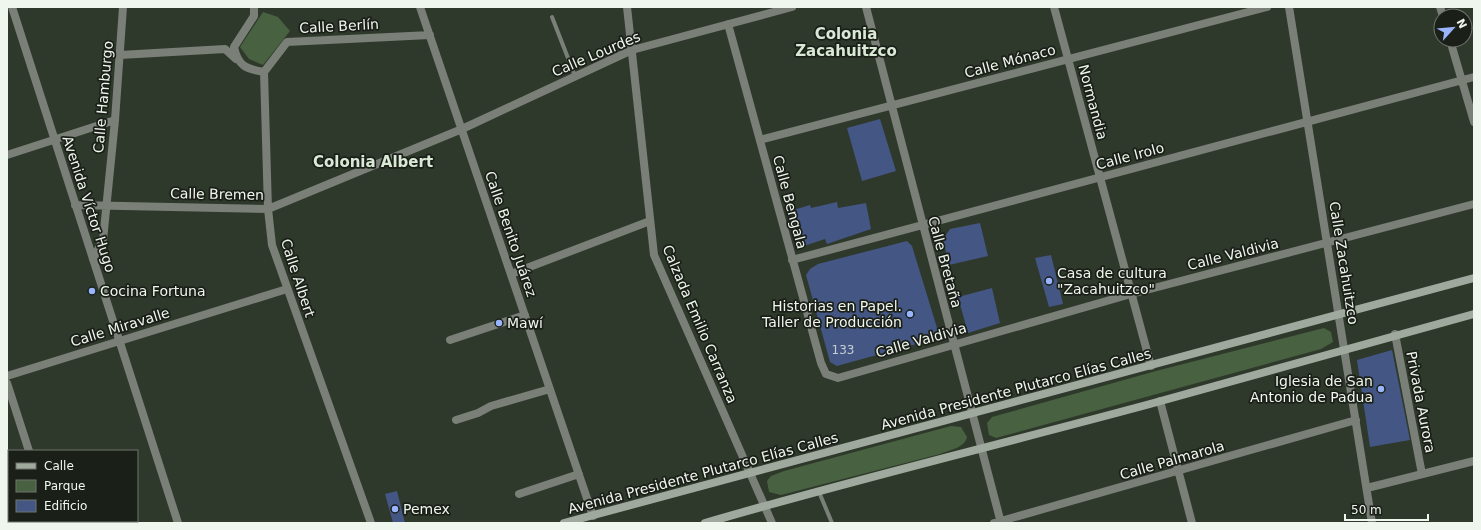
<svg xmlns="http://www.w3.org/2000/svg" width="1481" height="530" font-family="'DejaVu Sans',sans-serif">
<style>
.green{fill:#486140}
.building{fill:#445684}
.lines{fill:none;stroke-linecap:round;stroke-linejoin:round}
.lane{stroke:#7a7f78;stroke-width:4}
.street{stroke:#7a7f78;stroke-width:8}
.secondary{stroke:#a0a99d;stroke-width:8}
.poi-dot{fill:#98b5fd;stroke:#1a1f18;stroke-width:1.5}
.labels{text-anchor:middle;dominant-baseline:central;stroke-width:3.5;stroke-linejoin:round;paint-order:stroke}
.number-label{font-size:12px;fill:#c4ced3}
.street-label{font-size:14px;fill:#eff6ed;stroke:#1a1f18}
.poi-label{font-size:14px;fill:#eff6ed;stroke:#1a1f18;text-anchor:start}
.neighbourhood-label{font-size:15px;font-weight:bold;fill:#dae8d6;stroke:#1a1f18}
</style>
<rect width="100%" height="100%" fill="#2e392b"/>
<!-- green -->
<path class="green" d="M263,12L278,17L290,31L263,65L249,59L240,47Z
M1324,328L1331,332L1333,342L1321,349L996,438L989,435L987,423L992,417L1156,371Z
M951,426L961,427L967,437C965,448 949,450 940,454L781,495L769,492L767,481L771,476L784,471Z"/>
<!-- building -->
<path class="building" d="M880,119L896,171L862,181L847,128Z
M837,202L838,208L866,203L871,229L827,244L825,239L801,247L790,211L810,205L811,208Z
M980,223L988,256L949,265L943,239L950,229Z
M907,241L912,246L938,331L931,340L837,366L830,362L806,275L810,269L818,264Z
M1051,255L1063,304L1049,307L1035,258Z
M992,288L1000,323L968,333L958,297Z
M1392,350L1410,440L1370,447L1357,360Z
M397,491L405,523H393L385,494Z"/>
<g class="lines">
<!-- lane -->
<path class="lane" d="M552,17L575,76
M819,492L832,523"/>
<!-- street -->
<path class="street" d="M12,7L178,523
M254,7V16L234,47C238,66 246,69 264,72L268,209L272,245L371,523
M420,7L593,516
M627,7L654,255L772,523
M866,7L1001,523
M1054,7L1151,366
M1289,7L1372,523
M1440,7L1443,16
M728,24L821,363L826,374L838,378L1131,294L1474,204
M1450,40L1474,122
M120,55L225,49L236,59
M264,72L287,42L430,35
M760,140L1267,7
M7,155L115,120
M75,205L268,209L462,129L632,50L792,7
M93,259L103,240L115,120L123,7
M792,260L1474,77
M511,274L650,221
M1395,334L1422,474
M450,340L525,315
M7,376L287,289
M7,383L29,451
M1160,401L1192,523
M456,420L478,413L491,406L550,389
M1367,488L1474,461
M519,494L579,474
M51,521V523
M994,523L1356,420"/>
<!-- secondary -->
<path class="secondary" d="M564,523L1474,278
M705,523C852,480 1002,444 1150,404C1258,375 1366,343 1474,314"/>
</g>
<!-- markers -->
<g class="poi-dot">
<circle cx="1049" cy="281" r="4"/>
<circle cx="92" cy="291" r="4"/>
<circle cx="910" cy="314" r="4"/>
<circle cx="499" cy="323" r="4"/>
<circle cx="1381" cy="389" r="4"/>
<circle cx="395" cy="509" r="4"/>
</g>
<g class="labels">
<!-- number labels -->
<g class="number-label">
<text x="843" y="350">133</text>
</g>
<!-- street labels -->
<g class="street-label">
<text transform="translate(339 26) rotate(-3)">Calle Berlín</text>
<text transform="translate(596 54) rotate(-23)">Calle Lourdes</text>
<text transform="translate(1010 61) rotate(-15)">Calle Mónaco</text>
<text transform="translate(103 97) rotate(-85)">Calle Hamburgo</text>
<text transform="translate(1093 102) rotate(75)">Normandia</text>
<text transform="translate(1130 156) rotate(-15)">Calle Irolo</text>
<text transform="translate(217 194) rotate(1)">Calle Bremen</text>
<text transform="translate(790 202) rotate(75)">Calle Bengala</text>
<text transform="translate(89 204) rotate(72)">Avenida Víctor Hugo</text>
<text transform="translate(511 234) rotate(71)">Calle Benito Juárez</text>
<text transform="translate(1233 254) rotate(-14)">Calle Valdivia</text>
<text transform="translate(945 262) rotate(75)">Calle Bretaña</text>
<text transform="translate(1344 263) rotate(81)">Calle Zacahuitzco</text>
<text transform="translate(298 278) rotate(72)">Calle Albert</text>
<text transform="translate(700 324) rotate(67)">Calzada Emilio Carranza</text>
<text transform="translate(120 327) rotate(-17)">Calle Miravalle</text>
<text transform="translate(921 340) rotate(-16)">Calle Valdivia</text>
<text transform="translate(1016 389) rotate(-15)">Avenida Presidente Plutarco Elías Calles</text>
<text transform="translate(1421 402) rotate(79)">Privada Aurora</text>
<text transform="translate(1172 460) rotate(-16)">Calle Palmarola</text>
<text transform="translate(703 473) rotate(-15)">Avenida Presidente Plutarco Elías Calles</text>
</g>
<!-- poi labels -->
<g class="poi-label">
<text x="1057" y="273">Casa de cultura<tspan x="1057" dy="16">"Zacahuitzco"</tspan></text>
<text x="100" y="291">Cocina Fortuna</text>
<text x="902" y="306" text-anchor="end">Historias en Papel.<tspan x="902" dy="16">Taller de Producción</tspan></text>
<text x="507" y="323">Mawí</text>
<text x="1373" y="381" text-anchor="end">Iglesia de San<tspan x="1373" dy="16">Antonio de Padua</tspan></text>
<text x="403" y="509">Pemex</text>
</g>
<!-- neighbourhood labels -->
<g class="neighbourhood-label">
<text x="846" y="34">Colonia<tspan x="846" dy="17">Zacahuitzco</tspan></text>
<text x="373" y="162">Colonia Albert</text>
</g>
</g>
<!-- border -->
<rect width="1481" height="530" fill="none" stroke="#eff6ed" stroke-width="16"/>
<!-- legend -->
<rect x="8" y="450" width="130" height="72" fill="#1a1f18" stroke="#6f756d"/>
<rect x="16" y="463" width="20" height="6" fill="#a0a99d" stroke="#6f756d"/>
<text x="44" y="470" font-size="12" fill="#eff6ed">Calle</text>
<rect x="16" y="480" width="20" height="12" fill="#486140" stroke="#6f756d"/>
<text x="44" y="490" font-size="12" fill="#eff6ed">Parque</text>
<rect x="16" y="500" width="20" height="12" fill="#445684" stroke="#6f756d"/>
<text x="44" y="510" font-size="12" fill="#eff6ed">Edificio</text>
<!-- north arrow -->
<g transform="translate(1453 28) rotate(63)"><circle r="19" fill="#1a1f18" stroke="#6f756d"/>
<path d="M0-3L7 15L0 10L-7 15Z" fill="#98b5fd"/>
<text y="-6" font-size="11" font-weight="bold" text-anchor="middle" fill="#eff6ed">N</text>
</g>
<!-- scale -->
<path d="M1345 514v6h83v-6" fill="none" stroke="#eff6ed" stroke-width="2"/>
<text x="1351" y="514" font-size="12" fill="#eff6ed" stroke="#1a1f18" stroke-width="3" paint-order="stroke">50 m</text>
</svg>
